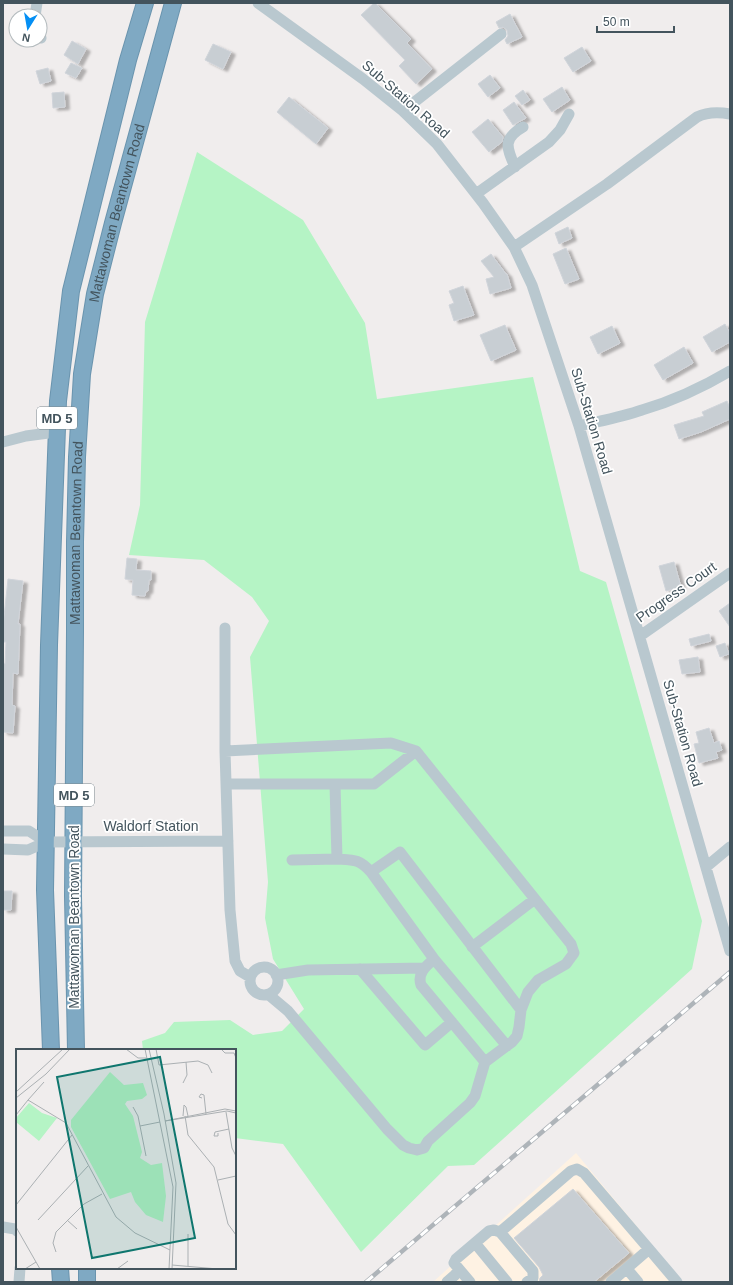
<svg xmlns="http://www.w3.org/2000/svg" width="733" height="1285" font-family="Helvetica,sans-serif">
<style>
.commercial{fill:#fef2e3}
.green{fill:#b5f4c5}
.building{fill:#c8ced3;stroke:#d0d4da;filter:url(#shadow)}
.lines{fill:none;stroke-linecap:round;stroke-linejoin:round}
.highway-casing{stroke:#6a94ae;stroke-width:18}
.minor{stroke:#b9c8cf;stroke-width:11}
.highway{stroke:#7fa9c3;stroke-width:16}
.rail-casing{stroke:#aeb4b9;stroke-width:4.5}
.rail{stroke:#fff;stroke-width:3;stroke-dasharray:9;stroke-linecap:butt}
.labels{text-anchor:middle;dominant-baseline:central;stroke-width:3.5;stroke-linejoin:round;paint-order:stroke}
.shield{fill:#fff;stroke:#7b878e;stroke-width:1}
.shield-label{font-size:13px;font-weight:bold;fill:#43545d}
.street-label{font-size:14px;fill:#43545d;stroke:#fff}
.inset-road{fill:none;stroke:#abb0b3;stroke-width:1}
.view{fill:#0f766e;fill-opacity:0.15;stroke:#0f766e;stroke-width:2}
.inset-edge{fill:none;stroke:#43545d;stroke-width:2}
</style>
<defs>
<filter id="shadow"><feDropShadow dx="4.5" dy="2.5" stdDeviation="1" flood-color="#0004"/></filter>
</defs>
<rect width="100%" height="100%" fill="#f0eded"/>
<!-- commercial -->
<path class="commercial" d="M576,1153L683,1282H433Z"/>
<!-- green -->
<path class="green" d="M197,152L303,220L365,323L377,399L533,377L580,571L606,582L702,921L692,969L474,1165L448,1166L361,1252L283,1144L235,1138V1050H143L142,1041L165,1033L174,1022L230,1020L253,1035L282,1031L304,1009L273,959L265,918L268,882L250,657L269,621L252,597L204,560L129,555L140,505L145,322Z"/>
<!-- building -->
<path class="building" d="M374,3H375L411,39L407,43L432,69L416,84L399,66L405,60L361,15Z
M510,14L522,37L507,44L505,40L508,36L507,30L503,27L499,28L496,22Z
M72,41L86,49L78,64L64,55Z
M213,44L231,52L223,69L205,60Z
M582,47L591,61L573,72L564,58Z
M71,63L82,68L76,78L65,73Z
M48,68L51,81L40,84L36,71Z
M490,75L500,88L488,97L478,84Z
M562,87L570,100L552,112L543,99Z
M523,90L530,100L522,105L515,96Z
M64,92L65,107L53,108L52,93Z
M289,97L328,128L316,144L277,112Z
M514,102L526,118L513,125L503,110Z
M488,119L503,137L502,142L489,152L472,132Z
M568,227L572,238L559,244L555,233Z
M566,248L579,279L565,284L553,254Z
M491,254L506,274H507L511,288L490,294L486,279L494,277L481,261Z
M463,286L474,315L454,321L449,305L454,303L449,291Z
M725,324L730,333V342L712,352L703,337Z
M505,325L516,350L491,361L480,335Z
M612,326L620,343L598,354L590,337Z
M684,347L693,363L663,380L654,365Z
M727,401L730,409V419L701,432L679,439L674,425L704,416L702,412Z
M127,558L137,559L136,570L151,571V580H149L148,591H146L145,596L132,595L133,580L125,579Z
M674,562L681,587L666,591L659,566Z
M8,579L23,581L18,624H20L18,674L13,673L12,705L15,706L13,733L3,732V663L5,664L6,642H3V626Z
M730,603V627L719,611Z
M709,634L711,641L691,646L689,639Z
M725,643L729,654L720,657L716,646Z
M698,657L700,672L682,674L679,660Z
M709,728L714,743L719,741L722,750L716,752L718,758L699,763L694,744L699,743L696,732Z
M3,891H12L11,910H3Z
M573,1189L629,1253L594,1282H539L540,1278L543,1275L539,1267L514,1238Z"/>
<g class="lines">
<defs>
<g id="highway">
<path d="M51,1050L45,890L49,645L58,401L71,291L128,60L145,3"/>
<path id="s1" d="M76,1050L73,896L75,631V542L77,457L82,374L95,294L113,223L173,3"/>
<path d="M60,1268L61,1282"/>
<path d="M87,1268V1282"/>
</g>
</defs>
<!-- highway casing -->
<use href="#highway" class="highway-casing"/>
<!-- minor -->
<path class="minor" d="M258,3L363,79L403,111L437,144L483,203L514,247L532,285L579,426L730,951
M35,16L37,3
M40,35L41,38
M403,111L501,34
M515,167C507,148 502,139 523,127
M476,194L549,142L560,130L569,114
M514,247L607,184L697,117C707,112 719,112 730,114
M579,426C600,421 622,417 642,410C673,401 703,387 730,371
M3,442L26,436L56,432
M225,628V751L230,910L235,961L240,971L250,977
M640,636L730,573
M225,751L391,743L416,751L571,944L574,953L566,964L538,980L528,992L521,1010
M227,784H374L416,751
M335,784L337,859C354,860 359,859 371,872L434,959C426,966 417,973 421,985L485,1062
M3,831H29L46,842
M3,849L28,850L46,842L228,841
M292,860L337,859
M706,867L730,847
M472,947L535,899
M434,959L507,1046
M250 981a14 14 0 1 1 28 0a14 14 0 1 1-28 0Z
M360,969L425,1045L452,1022
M276,975L308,970L424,968
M269,995L288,1011L387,1129L403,1145L409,1148L417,1150L424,1148L428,1141L470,1103L475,1096L485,1062L512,1042L517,1036L519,1027L521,1010L400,852L371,872
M3,1227L15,1229L17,1231
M475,1243L507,1282
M459,1269L470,1282
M627,1269L638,1282
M19,1282L20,1268
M447,1282L455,1275L459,1269L454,1263L456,1259L489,1231L494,1230L500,1232
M527,1282L533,1278V1271L500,1232L571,1171L577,1169L584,1173L649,1249
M611,1282L649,1249L677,1282"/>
<!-- highway -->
<use href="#highway" class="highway"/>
<defs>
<path id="rail" d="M366,1282L730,972"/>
</defs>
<!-- rail casing -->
<use href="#rail" class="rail-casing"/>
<!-- rail -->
<use href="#rail" class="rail"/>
</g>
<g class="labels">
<!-- shield labels -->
<g class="shield">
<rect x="37" y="407" width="40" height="22" rx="3"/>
<rect x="54" y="784" width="40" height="22" rx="3"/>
</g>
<g class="shield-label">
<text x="57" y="418">MD 5</text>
<text x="74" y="795">MD 5</text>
</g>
<!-- street labels -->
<g class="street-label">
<text transform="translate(406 99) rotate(41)">Sub-Station Road</text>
<text stroke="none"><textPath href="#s1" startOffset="841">Mattawoman Beantown Road</textPath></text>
<text transform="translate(592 421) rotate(73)">Sub-Station Road</text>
<text stroke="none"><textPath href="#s1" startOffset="517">Mattawoman Beantown Road</textPath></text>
<text transform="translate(676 592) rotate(-35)">Progress Court</text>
<text transform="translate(683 733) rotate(74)">Sub-Station Road</text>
<text x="151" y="826">Waldorf Station</text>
<text transform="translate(74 917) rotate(-90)">Mattawoman Beantown Road</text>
</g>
</g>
<!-- overview -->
<g transform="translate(16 1049)">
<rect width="220" height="220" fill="#f0eded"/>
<path d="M94,23L108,36L127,34L131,46L126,50L111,52L109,55L117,67L126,103L124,109L135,116L146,114L150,147L147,173L130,166L119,153L115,143L94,150L55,78V71ZM13,54L26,64L41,69L23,92L0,73V69Z" fill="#b5f4c5"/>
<path class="inset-road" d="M110,0L122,9H130M129,0L157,138L153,220M133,0L148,65L160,134L156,220M140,0L143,16L182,12L192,16L196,24M205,0L209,4H218L220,9M28,33L12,51L50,74L100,168L119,184L154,201M167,34L171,26L170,13M0,43L47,0M0,49L30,25L54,0M186,49L183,48L185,45L188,46L190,65M117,58L122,67L130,107M210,63L216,99L220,107M0,66L12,51M167,67L168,56L170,58L172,67M169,67L172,86L198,118L212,175L220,186M149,72L209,60L220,62M149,72L211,62L220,64M124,77L144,73M202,84V87H198L199,83L213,80M202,131L220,127M0,156L56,86M22,171L72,117M51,171L61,180M0,178L24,220M40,203L37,194L40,183L68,155L86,145M156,216L202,220M172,217V185M9,220L20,213M101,220L112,212"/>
<path class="view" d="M144,8L179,189L76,209L41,28Z"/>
<rect width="220" height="220" class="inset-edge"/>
</g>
<!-- border -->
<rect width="733" height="1285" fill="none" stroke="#43545d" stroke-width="8"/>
<!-- north arrow -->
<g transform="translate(28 28) rotate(191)"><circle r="19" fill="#ffffff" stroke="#b4bbbe"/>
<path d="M0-3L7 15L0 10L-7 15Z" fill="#048ff4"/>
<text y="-6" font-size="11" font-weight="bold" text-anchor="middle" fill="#43545d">N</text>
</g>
<!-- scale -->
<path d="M597 26v6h77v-6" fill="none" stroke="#43545d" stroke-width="2"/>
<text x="603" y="26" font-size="12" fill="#43545d" stroke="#ffffff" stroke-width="3" paint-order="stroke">50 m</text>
</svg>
